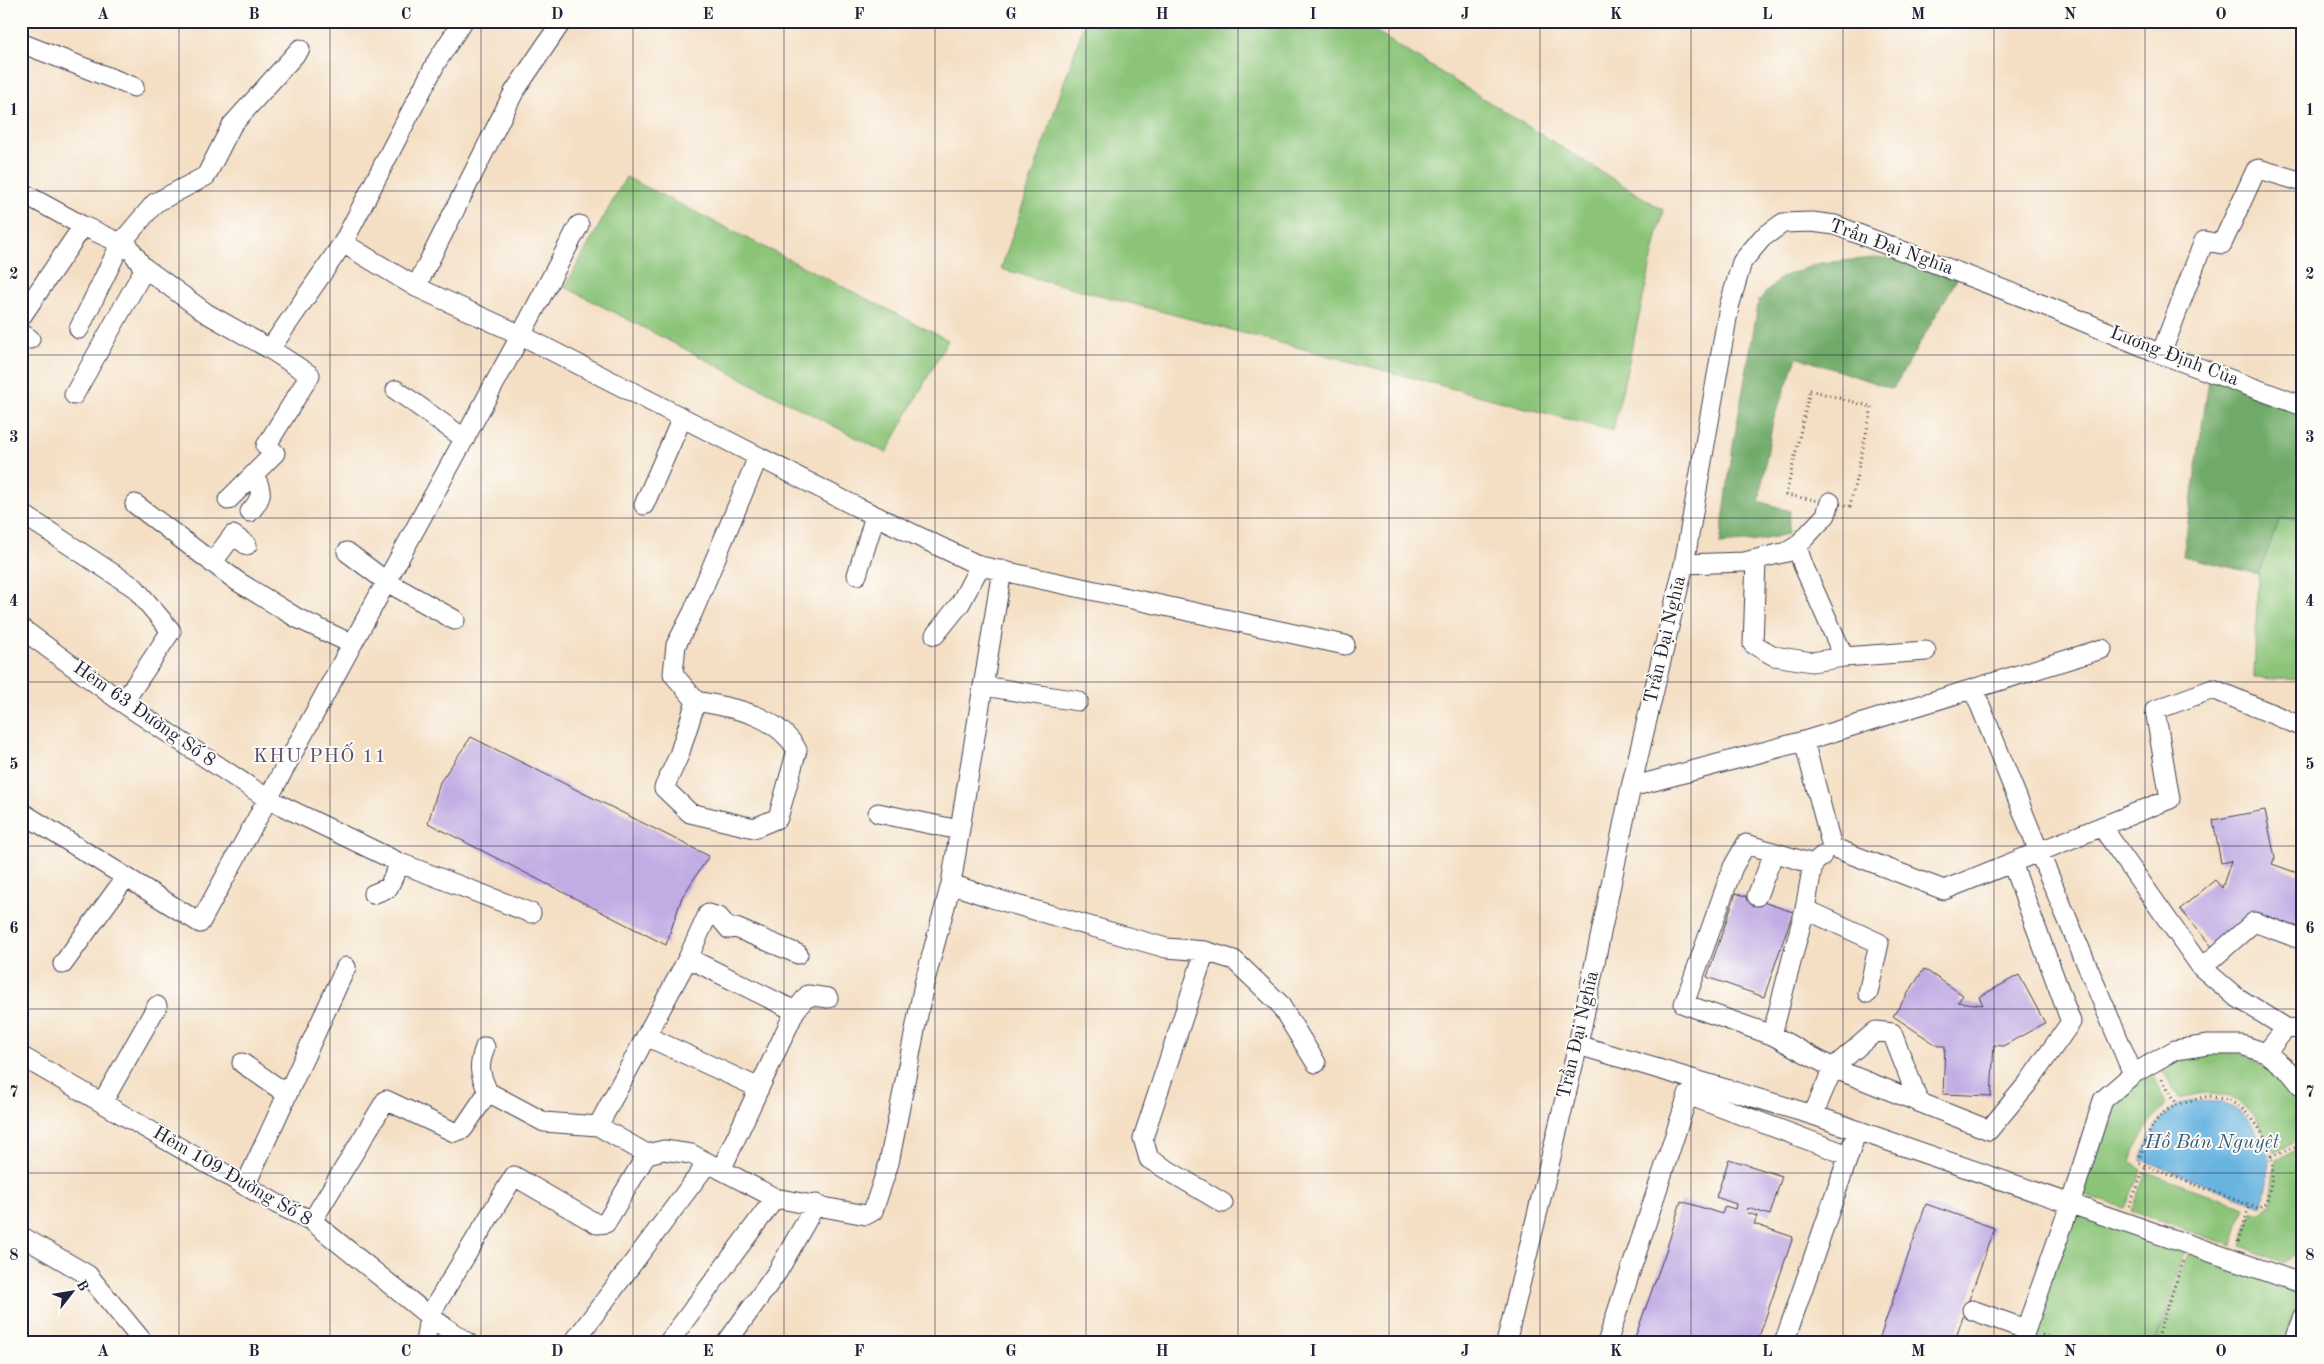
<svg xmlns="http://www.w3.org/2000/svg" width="2324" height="1364" font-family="'Old Standard TT',serif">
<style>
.green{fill:#8bc478;stroke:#56735a}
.forest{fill:#70aa68;stroke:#496652}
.water{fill:#68b4e1;stroke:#456b8e}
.building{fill:#c1ace4}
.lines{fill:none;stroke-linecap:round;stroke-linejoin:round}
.minor-casing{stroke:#423e50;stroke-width:21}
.path{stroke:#423e50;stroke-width:3;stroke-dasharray:1 4;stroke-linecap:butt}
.minor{stroke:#fff;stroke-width:19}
.grid{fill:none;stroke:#22223b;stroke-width:1;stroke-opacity:0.55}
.labels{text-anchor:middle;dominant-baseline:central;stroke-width:4;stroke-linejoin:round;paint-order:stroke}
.street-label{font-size:19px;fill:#22223b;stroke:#fdfcf7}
.neighbourhood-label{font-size:20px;letter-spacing:1px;fill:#5a5276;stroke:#fdfcf7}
.water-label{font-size:20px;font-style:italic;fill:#3e5c7d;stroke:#fdfcf7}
.neatline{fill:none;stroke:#22223b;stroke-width:2}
.grid-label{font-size:16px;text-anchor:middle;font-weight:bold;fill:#22223b}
</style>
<rect width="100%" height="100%" fill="#fdfcf7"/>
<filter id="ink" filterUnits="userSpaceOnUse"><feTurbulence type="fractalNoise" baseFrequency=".02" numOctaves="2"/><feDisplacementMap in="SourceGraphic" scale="10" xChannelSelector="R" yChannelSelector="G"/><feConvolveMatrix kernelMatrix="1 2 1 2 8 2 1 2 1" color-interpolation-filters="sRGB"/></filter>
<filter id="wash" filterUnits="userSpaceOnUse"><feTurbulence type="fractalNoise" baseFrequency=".0096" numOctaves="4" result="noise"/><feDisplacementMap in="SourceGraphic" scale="20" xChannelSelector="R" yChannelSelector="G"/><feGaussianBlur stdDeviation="1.12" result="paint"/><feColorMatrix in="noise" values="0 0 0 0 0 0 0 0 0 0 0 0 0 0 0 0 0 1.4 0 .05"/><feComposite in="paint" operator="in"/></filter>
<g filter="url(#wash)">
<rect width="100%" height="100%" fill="#f4dfc4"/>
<!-- green -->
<path class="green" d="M1085,21H1358L1663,210L1613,431L1001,269Z
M626,177L948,340L886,453L565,287Z
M2280,519L2303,521V680L2254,678L2258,574Z
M2225,1047L2253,1059L2278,1077L2299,1098L2303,1105V1139L2274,1152C2257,1109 2229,1080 2181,1099L2156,1062Z
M2151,1070L2166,1105C2148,1122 2138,1137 2131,1161L2141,1170L2125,1208L2079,1193L2112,1097Z
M2303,1148V1245L2296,1254L2283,1264L2242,1246L2252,1212H2261L2271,1204L2276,1159Z
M2146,1172L2244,1207L2233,1246L2131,1211Z
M2071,1203L2187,1245L2155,1343H2021Z
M2191,1246L2303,1287L2284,1343H2156Z"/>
<!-- forest -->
<path class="forest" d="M1873,258H1901L1957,279L1893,389L1797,357L1773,420L1759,501L1790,511L1788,534L1756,541L1720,544L1733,446L1759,300L1781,277L1820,263Z
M2210,372L2303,407V519H2280L2258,574L2183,556Z"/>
<!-- water -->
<path class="water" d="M2219,1102L2239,1110L2254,1128L2269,1157L2268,1183L2262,1206L2141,1159C2150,1137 2159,1113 2183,1103C2193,1100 2209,1102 2219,1102Z"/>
<g id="blocks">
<!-- building -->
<path class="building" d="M471,737L709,856L682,897L666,945L428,823L440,782Z
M2265,810L2275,858L2272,864L2303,875V929L2256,912L2253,918L2215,950L2180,909L2215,880L2222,888L2231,861L2221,863L2213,820Z
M1736,893L1793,912L1764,997L1707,977Z
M1924,969L1963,995L1958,1002L1983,1005L1979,997L2019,975L2045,1023L2003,1046L1994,1045L1991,1096L1943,1094L1945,1046H1938L1893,1016Z
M1729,1159L1782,1176L1770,1215L1748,1208L1747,1213L1757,1216L1754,1224L1793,1237L1757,1343H1633L1666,1251L1681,1201L1722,1214L1725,1206L1735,1209L1736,1204L1716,1197Z
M1926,1204L1994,1228L1954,1343H1878Z"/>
</g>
</g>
<g filter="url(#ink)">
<use href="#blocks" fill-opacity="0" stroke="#423e50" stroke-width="1"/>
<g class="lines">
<defs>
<path id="minor" d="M21,43L134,87
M21,192L83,226L129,247L142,266L206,313L270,349L310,375L266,446L275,453L228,500
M343,243L437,61L463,21
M416,287L514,92L562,21
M21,317L83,226
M79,329L121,243L155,203L206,176L232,125L300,49
M21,333L30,339
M270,349L343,243L416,287L521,335L857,507L980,566L1345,645
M2161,354L2204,241L2222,244L2256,170L2259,169L2303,182
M396,390L465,439
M74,395L145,268
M135,504L237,581L297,618L352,644
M644,505L682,418
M250,512C263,497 263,492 254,474
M21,513L135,588L171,631L123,703
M1797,546L1803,565L1844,657
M347,552L387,582L455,620
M1756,561L1753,644L1774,656L1812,662L1844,657L1926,651
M212,563L233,535L247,545
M1684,564L1744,562L1787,552L1797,546L1826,515L1830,502
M857,575L875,516
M21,628L123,703L268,799L400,863L531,913
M935,635L960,604L980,566
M983,686L1078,701
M1974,690L2039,852L2133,1074
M696,701C734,708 776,714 797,750L778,818L754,828L690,813L664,788L679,755L696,701L673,674L676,645L693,612L758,457
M1804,741L1832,847
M1631,787L1804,741L2102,649
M21,812L200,923L521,335L579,225
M878,813L959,830
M2102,827L2201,967L2235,996L2286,1028
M1832,847L1944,890L2170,799L2155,710L2213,689L2303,727
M951,884L992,898L1166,948L1205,951L1234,960L1279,1003L1316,1063
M373,894L388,888L400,863
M1757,896L1774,853
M1805,909L1879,943L1868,993
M1205,951L1143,1138L1149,1159L1223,1203
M63,964L126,877
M2202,968L2254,922L2303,940
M795,1011L688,958L708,914L719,917L729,929L736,928L798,954
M1772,1035L1805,909L1813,864L1822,856
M646,1036L759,1088
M1578,1045L1813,1115L2303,1284
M485,1047C478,1067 479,1072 488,1092
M2266,1053L2286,1028L2303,1029
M21,1056L277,1204L312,1221L429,1316L425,1343
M242,1063L287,1094
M1919,1102L1892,1033L1876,1031L1833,1068L1989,1130L2028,1083L2071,1022L2012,863
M102,1103L157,1006
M1813,1115L1833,1068L1772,1035L1684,1004L1733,867L1746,844L1813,864
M598,1126L688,958
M721,1170L795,1011L808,995L828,998
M245,1186L346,967
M312,1221L386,1100L454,1132L463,1129L488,1092L544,1122L598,1126L647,1154L664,1150L691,1154L775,1198L866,1215L873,1211L889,1163L924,984L951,884L1002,570
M21,1236L88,1275L144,1343
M1972,1310L2025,1329
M727,1342L778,1271L816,1204
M468,1343L429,1316L514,1176L597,1224L606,1223L647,1154
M573,1343L707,1164
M668,1343L775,1198
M1506,1343L1578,1045L1631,787L1684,564L1729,307L1742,262L1762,238L1783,223L1812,222L1835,225L2046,306L2161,354L2303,406
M1607,1343L1688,1095L1848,1155
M1784,1343L1853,1143
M2021,1343L2071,1202L2103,1100L2133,1074L2175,1050L2208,1045H2242L2266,1053L2290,1072L2303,1088
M2293,1343L2303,1316"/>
</defs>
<!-- minor casing -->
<use href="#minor" class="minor-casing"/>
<!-- path -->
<path class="path" d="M1810,390L1872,407L1850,506L1786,495Z
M2162,1079L2177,1104
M2210,1096C2216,1098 2223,1098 2229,1101C2251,1110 2269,1139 2272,1162C2274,1176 2269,1191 2266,1204L2259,1209L2138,1163C2153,1115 2160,1106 2210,1096Z
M2271,1157L2303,1143
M2129,1206L2146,1166
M2238,1242L2250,1205
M2042,1335L2067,1343
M2155,1343L2183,1261"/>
<!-- minor -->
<use href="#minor" class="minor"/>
</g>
</g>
<!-- grid -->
<path class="grid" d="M179,21V1343M330,21V1343M481,21V1343M633,21V1343M784,21V1343M935,21V1343M1086,21V1343M1238,21V1343M1389,21V1343M1540,21V1343M1691,21V1343M1843,21V1343M1994,21V1343M2145,21V1343M21,191H2303M21,355H2303M21,518H2303M21,682H2303M21,846H2303M21,1009H2303M21,1173H2303"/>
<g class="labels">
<!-- street labels -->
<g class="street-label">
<text transform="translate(1891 248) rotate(20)">Trần Đại Nghĩa</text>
<text transform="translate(2174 357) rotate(21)">Lương Định Của</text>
<text transform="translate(1666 640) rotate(-77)">Trần Đại Nghĩa</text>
<text transform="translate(144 715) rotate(35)">Hẻm 63 Đường Số 8</text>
<text transform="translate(1579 1035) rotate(-77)">Trần Đại Nghĩa</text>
<text transform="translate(232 1177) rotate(30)">Hẻm 109 Đường Số 8</text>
</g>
<!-- neighbourhood labels -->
<g class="neighbourhood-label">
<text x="320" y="757">KHU PHỐ 11</text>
</g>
<!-- water labels -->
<g class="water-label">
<text x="2212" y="1143">Hồ Bán Nguyệt</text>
</g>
</g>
<!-- margin -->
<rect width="2324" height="1364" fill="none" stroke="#fdfcf7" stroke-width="55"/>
<!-- north arrow -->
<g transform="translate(72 1292) rotate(59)" stroke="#fdfcf7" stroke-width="4" paint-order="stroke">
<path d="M0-4L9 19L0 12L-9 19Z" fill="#22223b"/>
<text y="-8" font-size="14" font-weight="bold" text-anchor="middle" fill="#22223b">B</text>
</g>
<rect x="28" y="28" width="2268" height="1308" class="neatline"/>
<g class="grid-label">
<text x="103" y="19">A</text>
<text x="254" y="19">B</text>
<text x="406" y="19">C</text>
<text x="557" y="19">D</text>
<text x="708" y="19">E</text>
<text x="859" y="19">F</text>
<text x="1011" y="19">G</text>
<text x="1162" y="19">H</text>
<text x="1313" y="19">I</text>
<text x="1465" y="19">J</text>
<text x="1616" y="19">K</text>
<text x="1767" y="19">L</text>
<text x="1918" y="19">M</text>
<text x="2070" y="19">N</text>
<text x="2221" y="19">O</text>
<text x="14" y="115">1</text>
<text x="2310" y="115">1</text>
<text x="14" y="279">2</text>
<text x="2310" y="279">2</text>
<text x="14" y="442">3</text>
<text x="2310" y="442">3</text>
<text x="14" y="606">4</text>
<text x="2310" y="606">4</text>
<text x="14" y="769">5</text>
<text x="2310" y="769">5</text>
<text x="14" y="933">6</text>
<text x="2310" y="933">6</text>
<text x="14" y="1097">7</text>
<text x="2310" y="1097">7</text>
<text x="14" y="1260">8</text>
<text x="2310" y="1260">8</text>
<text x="103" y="1356">A</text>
<text x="254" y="1356">B</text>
<text x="406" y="1356">C</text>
<text x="557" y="1356">D</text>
<text x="708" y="1356">E</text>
<text x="859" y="1356">F</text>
<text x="1011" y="1356">G</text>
<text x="1162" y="1356">H</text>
<text x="1313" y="1356">I</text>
<text x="1465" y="1356">J</text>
<text x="1616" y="1356">K</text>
<text x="1767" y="1356">L</text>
<text x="1918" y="1356">M</text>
<text x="2070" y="1356">N</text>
<text x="2221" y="1356">O</text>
</g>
</svg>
